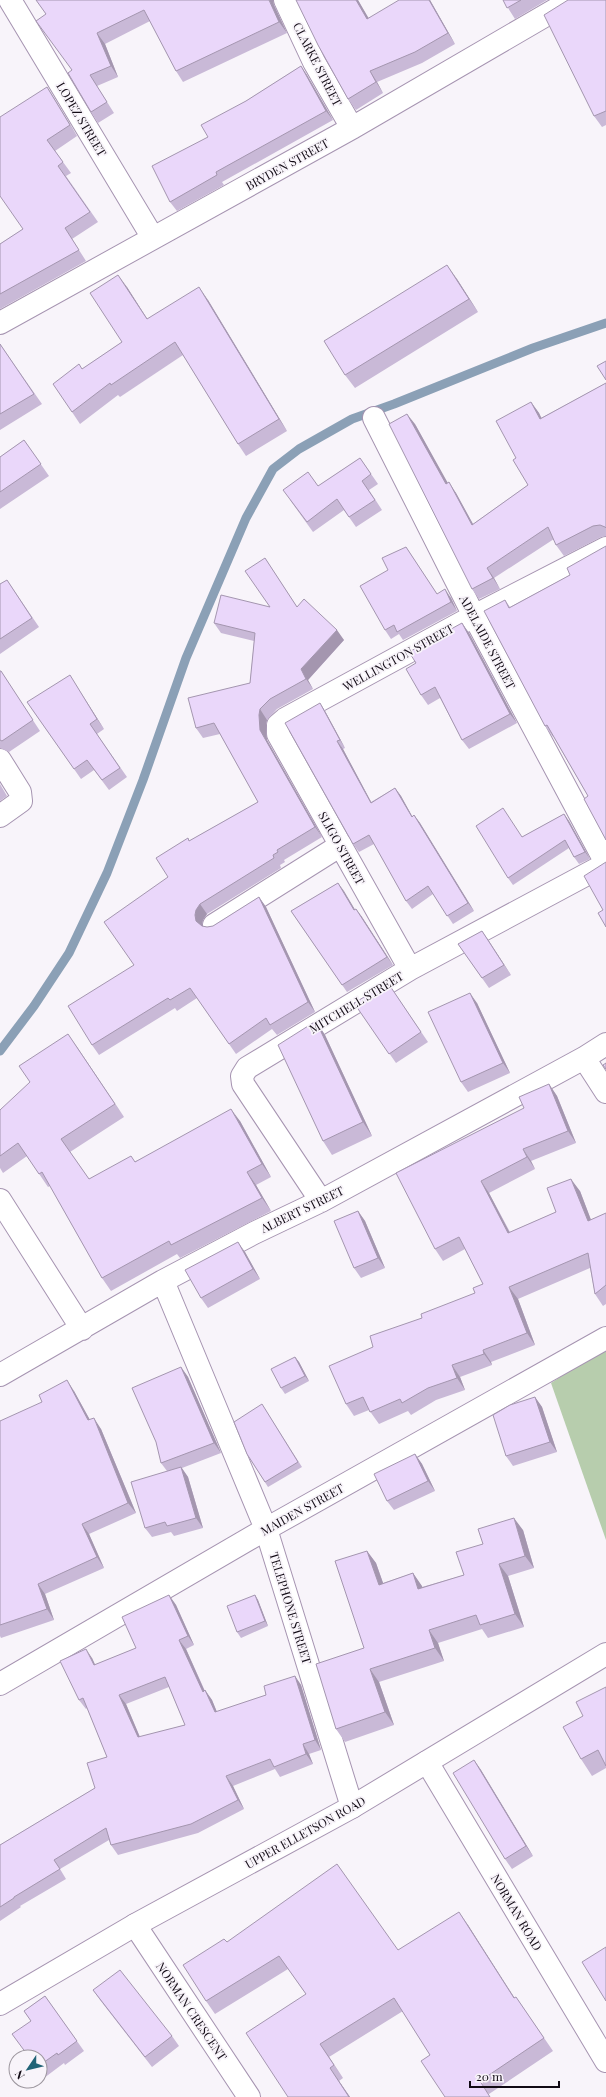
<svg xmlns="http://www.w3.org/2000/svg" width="606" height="2097" font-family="'Playfair Display',serif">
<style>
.green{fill:#b7cdad}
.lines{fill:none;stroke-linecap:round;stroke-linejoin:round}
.stream{stroke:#8ba0b6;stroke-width:9}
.minor-casing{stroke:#a694b1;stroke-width:24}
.tertiary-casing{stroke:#a694b1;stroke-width:24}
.minor{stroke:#fff;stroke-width:22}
.tertiary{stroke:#fff;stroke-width:22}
.wall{fill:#c9b9d7;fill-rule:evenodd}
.shaded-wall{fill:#a496af}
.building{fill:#ead7fa;stroke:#a496af;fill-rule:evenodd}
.labels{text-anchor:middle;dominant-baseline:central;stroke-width:3.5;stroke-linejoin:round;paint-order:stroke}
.street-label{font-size:12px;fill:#110a14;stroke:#f8f4fa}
</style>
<rect width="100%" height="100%" fill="#f8f4fa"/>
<!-- green -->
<path class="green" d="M606,1347V1540L551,1383Z"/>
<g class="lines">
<!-- stream -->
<path class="stream" d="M0,1051L34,1006L69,953L107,873L143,780L186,658L246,518L273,469L299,449L352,419L394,404L533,348L606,323"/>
<defs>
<path id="minor" d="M10,0L153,238
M285,0L314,62L352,128
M0,323L352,128L572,0
M374,418L474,616L606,863
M0,760L20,792L21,801L0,816
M214,925L341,845
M410,969L278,734V725L285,719L474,616L606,548
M584,1058L606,1092
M0,1200L82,1329
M321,1201L243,1084L242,1076L247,1068L410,969L606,864
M163,1281L266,1529L352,1807
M0,1375L163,1281L254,1233L321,1201L584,1058L606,1044
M0,1684L266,1529L606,1338
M427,1762L606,2061
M135,1925L249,2097"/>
<path id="tertiary" d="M0,2004L135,1925L352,1807L606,1654"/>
</defs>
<!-- minor casing -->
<use href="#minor" class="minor-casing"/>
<!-- tertiary casing -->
<use href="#tertiary" class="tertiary-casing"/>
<!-- minor -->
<use href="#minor" class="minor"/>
<!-- tertiary -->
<use href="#tertiary" class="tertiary"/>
</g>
<!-- wall -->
<path class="wall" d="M36,0L274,5L287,33L183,82L176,71L150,21L105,44L118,77L97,86L114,113L98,123L91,112L46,14Z
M296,0H358L368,18L430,0L455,44L422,63L377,82L383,93L356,110L348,99Z
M503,0H547L515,19Z
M606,0V125L602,127L594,116Z
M301,66L307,75L333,120L222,182L224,185L177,211L170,202L208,137L246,101Z
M47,87L54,98L77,136L55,151L71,173L66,176L98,222L72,239L86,261L0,309V244L23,229Z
M457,279L478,312L355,388L345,375Z
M127,287L147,319L208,300L287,431L246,456L238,444L183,355L120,397L118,395L80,424L72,412L82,369L122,342Z
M0,344L42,404L0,430Z
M606,383V536L601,537L564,556L556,545L554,539L494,578L500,589L479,599L472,589L415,424L447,483L456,493L473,524L528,485L516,458L531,402L539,413L541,418Z
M24,440L49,476L0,509V457Z
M360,458L378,484L369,490L382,510L356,527L344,510L313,532L290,500L318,486Z
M406,547L437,594L451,598L457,611L403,640L399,634L391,639L385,630L388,570Z
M265,558L297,607L344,640L308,680L313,689L277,709L267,720L266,725L267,740L322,837L284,860L285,862L280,865L281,868L207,914L203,920L202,925V926L207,927L213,926L259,897L266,907L315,1012L277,1035L272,1029L236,1054L197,998L177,1011L175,1008L99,1055L92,1045L134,965L168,877L189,841L258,802L220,734L203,738L196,728L250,683L254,641L221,633L214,623L270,607Z
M570,575L588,796L553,736V737L545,726L505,600L510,607Z
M7,580L39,627L0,654V584Z
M462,623L469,633L517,723L469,749L462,740L440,698L428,705L421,695L416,663Z
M0,671H1L8,682L40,731L9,752L0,748Z
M76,685L104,729L97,734L127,777L109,790L94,770L81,779L27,702Z
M320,703L325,711L345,748L343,749L371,802L395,788L401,796L412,816L414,815L420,823L474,911L453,924L433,894L412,909L406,901L374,844L359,852L353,844Z
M0,784L7,796L0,801Z
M564,814L569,821L590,859L579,864L574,857L569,848L513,885L508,878L522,837Z
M338,883L355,910L356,909L362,917L393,965L347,992L291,911Z
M482,931L511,975L489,988L458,944Z
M388,983L428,1042L396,1063L354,1003Z
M477,1003L510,1073L468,1092L461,1082Z
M316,1021L325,1035L372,1136L332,1155L323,1141Z
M77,1047L124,1117L70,1152L89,1179L240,1121L271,1177L256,1185L271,1211L180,1258L177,1254L111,1291L102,1278L50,1186L48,1187L27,1156L3,1173L0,1168V1110Z
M549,1084L557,1096L576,1143L531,1161L535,1169L489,1193L510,1232L556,1212L580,1191L591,1220L606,1213V1304L603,1306L595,1294L590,1268L518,1299L535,1345L491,1362L492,1365L460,1377L465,1390L436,1400L411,1415L408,1411L379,1424L369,1410L354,1416L346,1404L373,1347L422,1318L475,1293L483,1284L465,1249L443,1261L435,1249L524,1108Z
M358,1211L365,1221L385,1268L361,1278L354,1268Z
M245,1252L260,1279L208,1308L201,1298Z
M295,1357L299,1362L309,1381L285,1394L281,1388Z
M181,1367L188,1377L221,1453L182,1468L188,1477L203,1528L174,1536L171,1532L152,1537L145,1528L167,1471L161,1463Z
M74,1391L90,1420L101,1429L136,1513L89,1534L104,1568L45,1594L54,1620L1,1638L0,1636V1421Z
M535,1397L542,1407L557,1452L513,1466L506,1456Z
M265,1409L302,1467L268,1487L247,1454Z
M415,1454L422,1464L435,1491L394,1510L387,1501Z
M523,1530L534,1568L508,1576L524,1627L488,1638L482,1629L438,1643L444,1661L379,1682L394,1725L345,1742L336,1729L364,1648L367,1551L376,1563L383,1583L413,1573L422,1587L464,1575L483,1544Z
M169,1595L176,1605L194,1645L186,1649L205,1691V1690L212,1700L217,1712L266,1695L295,1676L301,1685L321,1750L309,1754L313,1764L280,1777L275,1769L233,1786L244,1809L198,1833L118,1855L111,1845L109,1840L60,1869L66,1879L20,1906L21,1907L0,1921V1845L95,1788L107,1757L87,1708L86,1709L79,1700L92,1658L95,1665L136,1648ZM169,1687L185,1725L140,1737L126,1704Z
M255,1595L258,1600L268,1626L241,1638L237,1632Z
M606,1687V1768L592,1776L581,1759L583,1716Z
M474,1760L481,1770L533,1856L512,1869L505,1859Z
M468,1925L514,1998L516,1997L553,2051L489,2094L430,2055L403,2011L329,2057L343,2078L339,2081L350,2097H288L306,1994L288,1969L215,2014L206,2001L227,1942L398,1950Z
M93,1990L172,2036L179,2046L152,2067L100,2000Z
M45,1996L84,2051L65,2065L64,2063L44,2078L40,2072V2057L31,2021L24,2011Z"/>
<!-- shaded-wall -->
<path class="shaded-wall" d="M269,0H273L274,5L287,33L279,22Z
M356,0H358L375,29L367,19Z
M429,0H430L455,44L448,33Z
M97,33L105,44L118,77L111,66Z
M301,66L307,75L333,120L326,111Z
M370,71L377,82L383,93L376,82Z
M47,87L54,98L77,136L70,125Z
M447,265L457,279L478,312L469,299Z
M118,275L127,287L155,331L147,319Z
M199,287L208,300L287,431L279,419Z
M531,402L539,413L547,429L540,419Z
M407,414L415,424L454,494L446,484Z
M449,482L456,493L479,535L472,525Z
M487,568L494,578L500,589L493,578Z
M445,589L451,598L457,611L451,602Z
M462,623L469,633L517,723L510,714Z
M337,630L344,640L308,680L313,689L306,679L301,669Z
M70,675L76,685L104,729L97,719Z
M320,703L325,711L345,748L340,740Z
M260,709L267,720L266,725L267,740L322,837L315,827L260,730L259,715Z
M337,741L343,749L376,811L371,803Z
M395,788L401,796L417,825L412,817Z
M564,814L569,821L590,859L585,852Z
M414,815L420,823L474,911L468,903Z
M338,883L344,891L360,918L354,910Z
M259,897L266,907L315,1012L308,1002Z
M200,904L207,914L203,920L202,925L203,931L196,921L195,915L196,910Z
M356,909L362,917L393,965L387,957Z
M482,931L489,941L511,975L504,965Z
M470,993L477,1003L510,1073L503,1063Z
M316,1021L325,1035L372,1136L363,1122Z
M68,1034L77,1047L124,1117L115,1104Z
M549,1084L557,1096L576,1143L568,1131Z
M231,1109L240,1121L271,1177L262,1164Z
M523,1149L531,1161L535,1169L527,1157Z
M247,1172L256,1185L271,1211L262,1198Z
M571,1179L580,1191L596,1233L588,1221Z
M481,1181L489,1193L516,1245L508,1233Z
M358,1211L365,1221L385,1268L378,1258Z
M238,1242L245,1252L260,1279L253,1269Z
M509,1287L518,1299L535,1345L527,1333Z
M483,1350L491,1362L492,1365L484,1354Z
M295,1357L299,1362L309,1381L305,1376Z
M452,1365L460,1377L465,1390L457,1378Z
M181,1367L188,1377L221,1453L214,1443Z
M67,1380L74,1391L96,1431L88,1420Z
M535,1397L542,1407L557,1452L550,1442Z
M94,1418L101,1429L136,1513L128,1503Z
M415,1454L422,1464L435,1491L428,1481Z
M181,1467L188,1477L203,1528L196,1518Z
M514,1518L523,1530L534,1568L525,1556Z
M82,1524L89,1534L104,1568L97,1557Z
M367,1551L376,1563L388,1597L379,1585Z
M499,1564L508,1576L524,1627L515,1614Z
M413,1573L422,1586L427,1602L418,1589Z
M38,1584L45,1594L54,1620L47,1609Z
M169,1595L176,1605L194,1645L188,1636Z
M255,1595L258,1600L268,1626L265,1621Z
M429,1630L438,1643L444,1661L435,1648Z
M179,1640L186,1649L209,1701L203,1692Z
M86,1649L92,1658L100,1675L94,1665Z
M370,1669L379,1682L394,1725L385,1712Z
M295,1676L301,1685L321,1750L315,1740Z
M205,1690L212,1700L221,1722L215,1712Z
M119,1695L126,1704L144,1747L138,1737Z
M303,1744L309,1754L313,1764L306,1754Z
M474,1760L481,1770L533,1856L526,1846Z
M226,1776L233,1786L244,1809L238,1800Z
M459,1912L468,1925L523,2011L514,1998Z
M320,2044L329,2057L343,2078L334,2065Z
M330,2068L339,2081L350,2097H349Z"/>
<!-- building -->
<path class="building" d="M36,0H269L279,22L176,71L144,10L97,33L111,66L90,75L107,102L91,112L68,73L72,70L36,21L46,14Z
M296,0H356L367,19L399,0H429L448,33L415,52L370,71L376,82L348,99L318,45Z
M503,0H521L507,8Z
M568,0H606V111L594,116L544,15Z
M301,66L326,111L216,172L217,175L170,202L152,166L208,137L201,125L246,101Z
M47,87L70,125L47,140L63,162L58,166L90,212L65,228L79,250L0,294V244L23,229L0,196V117Z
M447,265L469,299L345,375L324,341Z
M118,275L147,319L199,287L279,419L238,444L175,342L111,385L110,383L72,412L53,384L79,364L82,369L122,342L90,293Z
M0,344L34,394L0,414Z
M606,361V380L597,366Z
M606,383V528L605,527L600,525L593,526L556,545L548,527L487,568L493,578L472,589L389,424L407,414L446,484L449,482L472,525L528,485L513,460L516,458L496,421L531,402L540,419Z
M24,440L41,464L0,492V457Z
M360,458L371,474L362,481L375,500L349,517L337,499L307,522L283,490L308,472L318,486Z
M606,546V840L584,799L588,796L547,725L545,726L484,611L505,600L509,608L570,575L567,568Z
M406,547L437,594L445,589L451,602L397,632L394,625L385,630L360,586L388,570L382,558Z
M265,558L297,607L304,599L337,630L301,669L306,679L270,699L260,709L259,715L260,730L315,827L277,850L278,852L273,855L274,858L200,904L196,910L195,915L196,921L202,926L207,927L213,926L259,897L308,1002L270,1025L266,1018L229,1044L190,988L170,1000L168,998L92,1045L68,1006L134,965L104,922L168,877L156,858L188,838L189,841L258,802L214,723L196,728L188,698L250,683L255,633L214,623L221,595L270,607L245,571Z
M7,580L32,618L0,639V584Z
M462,623L510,714L462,740L435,687L421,695L406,669L416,663L409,652Z
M0,671H1L33,720L2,741L0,740Z
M70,675L97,719L90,724L120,768L102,780L87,760L74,769L27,702Z
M320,703L340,740L337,741L371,803L395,788L412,817L414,815L468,903L447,916L428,886L406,901L369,835L353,844L285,723Z
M503,808L522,837L564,814L585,852L574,857L565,840L508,878L476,826Z
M606,862V927L598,913L603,910L584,876Z
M338,883L354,910L356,909L387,957L342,985L291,911Z
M482,931L504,965L482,978L458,944Z
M388,983L421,1032L389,1054L354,1003Z
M470,993L503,1063L461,1082L428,1012Z
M316,1021L363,1122L323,1141L278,1045Z
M68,1034L115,1104L61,1139L89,1179L131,1156L135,1162L231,1109L262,1164L247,1172L262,1198L171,1245L169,1241L102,1278L42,1172L39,1174L18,1143L0,1156V1110L30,1082L19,1066Z
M606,1063V1069L603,1065Z
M549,1084L568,1131L523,1149L527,1157L481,1181L508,1233L556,1212L547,1188L571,1179L588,1221L606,1213V1285L595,1294L588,1253L509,1287L527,1333L483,1350L484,1354L452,1365L457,1378L428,1388L402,1403L400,1399L370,1412L363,1397L346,1404L329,1366L373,1347L370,1336L422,1318L421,1314L475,1293L473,1288L483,1284L459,1237L435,1249L396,1173L524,1108L519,1097Z
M358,1211L378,1258L354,1268L334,1221Z
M238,1242L253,1269L201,1298L185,1270Z
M295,1357L305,1376L281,1388L271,1369Z
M181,1367L214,1443L161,1463L156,1442L132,1388Z
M67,1380L88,1420L94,1418L128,1503L82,1524L97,1557L38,1584L47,1609L0,1625V1421L42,1402L39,1395Z
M535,1397L550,1442L506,1456L493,1415L510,1405Z
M262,1404L298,1462L265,1482L247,1454L234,1422Z
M415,1454L428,1481L387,1501L374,1474Z
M181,1467L196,1518L167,1526L165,1522L145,1528L131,1482Z
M514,1518L525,1556L499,1564L515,1614L480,1625L476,1615L429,1630L435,1648L370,1669L385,1712L336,1729L316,1664L364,1648L335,1561L367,1551L379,1585L413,1573L418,1589L464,1575L456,1552L483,1544L478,1529Z
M169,1595L188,1636L179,1640L203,1692L205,1690L215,1712L266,1695L264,1686L295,1676L315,1740L303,1744L306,1754L274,1767L270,1759L226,1776L238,1800L191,1824L111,1845L106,1828L54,1860L60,1869L14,1897V1898L0,1907V1845L95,1788L87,1763L107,1757L83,1698L79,1700L60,1661L86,1649L94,1665L136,1648L122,1617ZM165,1677L185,1725L138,1737L119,1695Z
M255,1595L265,1621L237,1632L227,1606Z
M606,1687V1766L598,1750L581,1759L563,1727L583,1716L576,1702Z
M474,1760L526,1846L505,1859L453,1773Z
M337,1864L398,1950L459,1912L514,1998L516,1997L544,2038L480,2081L490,2097H445L421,2061L430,2055L394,1998L320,2044L334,2065L330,2068L349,2097H288L246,2033L306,1994L279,1956L206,2001L183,1965L224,1939L227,1942Z
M606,1947V2001L582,1962Z
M120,1970L172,2036L145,2057L93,1990Z
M45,1996L77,2041L58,2055L57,2053L40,2065V2057H29L12,2034L31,2021L24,2011Z"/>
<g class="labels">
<!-- street labels -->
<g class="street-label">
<text transform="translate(318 64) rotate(63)">CLARKE STREET</text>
<text transform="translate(82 119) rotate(59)">LOPEZ STREET</text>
<text transform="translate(287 164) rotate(-29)">BRYDEN STREET</text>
<text transform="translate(488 642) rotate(62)">ADELAIDE STREET</text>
<text transform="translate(398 657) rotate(-29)">WELLINGTON STREET</text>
<text transform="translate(342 848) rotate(61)">SLIGO STREET</text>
<text transform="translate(356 1002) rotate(-31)">MITCHELL STREET</text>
<text transform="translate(302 1209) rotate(-26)">ALBERT STREET</text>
<text transform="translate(302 1509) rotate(-29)">MAIDEN STREET</text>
<text transform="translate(291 1608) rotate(73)">TELEPHONE STREET</text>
<text transform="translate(305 1832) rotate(-29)">UPPER ELLETSON ROAD</text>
<text transform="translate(517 1912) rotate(59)">NORMAN ROAD</text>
<text transform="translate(192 2011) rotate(56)">NORMAN CRESCENT</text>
</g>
</g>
<!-- north arrow -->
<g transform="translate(28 2069) rotate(235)"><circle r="19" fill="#f8f4fa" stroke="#9c969e"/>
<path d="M0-3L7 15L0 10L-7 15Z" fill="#216477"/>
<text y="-6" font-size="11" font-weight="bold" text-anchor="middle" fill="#110a14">N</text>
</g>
<!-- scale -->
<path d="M470 2081v6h89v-6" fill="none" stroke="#110a14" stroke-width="2"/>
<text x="476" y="2081" font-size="12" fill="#110a14" stroke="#f8f4fa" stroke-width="3" paint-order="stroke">20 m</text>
</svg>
